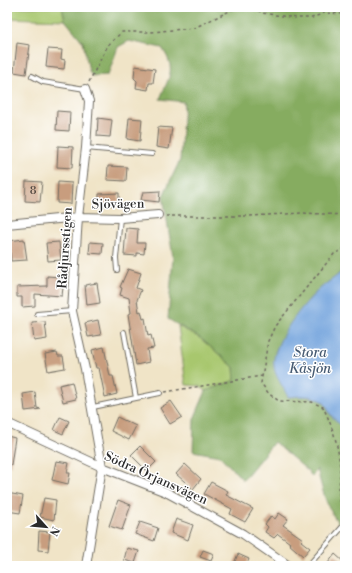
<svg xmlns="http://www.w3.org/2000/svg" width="352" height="573" font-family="'Libre Bodoni',serif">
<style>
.green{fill:#a8c76e;stroke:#6a794c}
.forest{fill:#86ac61;stroke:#586c46}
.water{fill:#71a2dc;stroke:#4e6684}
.building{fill:#c89d7e}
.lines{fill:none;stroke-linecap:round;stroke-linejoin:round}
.lane-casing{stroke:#706c62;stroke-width:6}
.street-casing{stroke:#706c62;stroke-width:10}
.path{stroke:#706c62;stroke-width:1.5;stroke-dasharray:3 3;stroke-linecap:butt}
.lane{stroke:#fff;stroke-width:4}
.street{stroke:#fff;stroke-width:8}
.labels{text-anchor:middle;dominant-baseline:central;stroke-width:3;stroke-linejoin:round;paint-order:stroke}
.number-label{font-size:11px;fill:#524840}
.street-label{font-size:13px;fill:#2b2b2b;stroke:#fff}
.water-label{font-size:14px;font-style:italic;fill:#475b72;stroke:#fff}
</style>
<rect width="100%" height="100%" fill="#fff"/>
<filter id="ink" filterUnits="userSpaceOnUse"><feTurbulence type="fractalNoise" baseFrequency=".025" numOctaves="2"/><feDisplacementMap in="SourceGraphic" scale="8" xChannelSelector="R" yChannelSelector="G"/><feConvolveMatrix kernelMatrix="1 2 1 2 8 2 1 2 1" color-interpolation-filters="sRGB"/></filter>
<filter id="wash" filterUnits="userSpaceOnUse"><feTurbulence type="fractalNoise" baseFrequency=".012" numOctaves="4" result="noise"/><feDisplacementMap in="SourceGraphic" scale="16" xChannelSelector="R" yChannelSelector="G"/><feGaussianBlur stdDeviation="0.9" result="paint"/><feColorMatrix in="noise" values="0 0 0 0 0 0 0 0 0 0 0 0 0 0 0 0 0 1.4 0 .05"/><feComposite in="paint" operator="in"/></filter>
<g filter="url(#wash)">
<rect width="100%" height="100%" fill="#f0e4c7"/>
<!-- green -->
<path class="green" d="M7,7H62L65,20L7,18Z
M178,326L200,338L234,367L235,381L206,391L200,386L186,385Z"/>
<!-- forest -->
<path class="forest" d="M62,7H345V267C338,277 330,280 322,287C302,304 286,329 275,352L288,397L303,396L317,398L325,404L331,416L339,421L344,430L345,472L342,485L345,500V530C327,513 323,492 317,469L312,477L308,471L274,442L243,480L220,456L193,451L194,419L206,391L235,380L234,367L200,338L168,319L173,257L163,196L180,160L184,102L160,99C169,76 177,70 162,48L129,41L118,47L108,75L92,76L89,71L83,42L65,20Z"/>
<!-- water -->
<path class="water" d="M345,267V432C342,424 336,422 331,415C328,412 328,407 325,404C317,394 300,396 288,397C284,388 275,376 274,367C270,344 305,301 322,287C330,280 338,277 345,267Z"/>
<g id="blocks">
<!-- building -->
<path class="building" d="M17,43L30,45L26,74L14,72Z
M48,49L62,50L61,59L65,60L64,69L46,67Z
M135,66L155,69L153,83H149L148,90L136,88L137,81L134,78Z
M57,111L70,112L69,131L56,130Z
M98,118L112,120L110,137L97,136Z
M129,118L142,119L140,141L127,139Z
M158,127L172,128L169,149L156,147Z
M58,146L73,147L72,168L57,167Z
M108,166L127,167L126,181L107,180Z
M26,181L42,182L40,202L25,201Z
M58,182L72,183L71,204L57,203Z
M160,191L159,202L141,200L143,192Z
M119,193V205L99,206V194Z
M126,228L138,229L137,243H145L144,254L137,253V256L124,255Z
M24,239L27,260L11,261L9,241Z
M59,242L61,260L48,261L46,243Z
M90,242L103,243L102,254L89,253Z
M128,269L141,273L136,288L141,290L137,300L139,312L141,311L143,319L145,318L148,336L151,335L154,348L147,349L149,362L136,365L128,314L131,313L129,298L120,295L122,288L120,287Z
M47,276L60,277V287H63L62,296L35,294V306L22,307V297H17V287L47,286Z
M97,283L100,303L87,305L85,285Z
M98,320L101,335L88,337L85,323Z
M45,322L47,339L34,341L32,323Z
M104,347L110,376H113L117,394L105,397L99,368H96L92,350Z
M57,352L58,356H63L65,368L48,371L45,354Z
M72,382L76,399L63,402L59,385Z
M35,392L37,408L41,409L25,411L23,394Z
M171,401L182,417L170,424L160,408Z
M60,417L69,421L63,434L54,430Z
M117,417L136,426L129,440L111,431Z
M7,436L15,438L11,465H7Z
M140,446L156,462L147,471L131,455Z
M56,461L69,463L67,473H70L68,484L52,480Z
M185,464L201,479L193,489L176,474Z
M211,482L228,491L226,495L253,509L245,522L230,514L232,509L204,494Z
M7,493L23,496L20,513L7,511Z
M44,498L56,500L54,520L40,517Z
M118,500L131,505L122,530L109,526Z
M279,513L288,519L283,525L303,539L301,541L310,548L303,556L289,544L290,543L278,534L274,538L265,532L268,527L265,524L271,516L275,519Z
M176,519L193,525L188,540L171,533Z
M140,522L158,528L154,541L135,534Z
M39,531L50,532L48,551L38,550Z
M127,548L139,551L135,563L124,560Z
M203,550L214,554L211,561L200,557Z
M238,554L249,559L246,566H233Z
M335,554L345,563V566H332L328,563Z"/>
</g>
</g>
<g filter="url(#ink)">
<use href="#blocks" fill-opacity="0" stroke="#706c62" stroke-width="1"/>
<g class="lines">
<defs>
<path id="lane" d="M32,76L43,82L85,89
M86,148L152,154
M117,270L116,258L120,218
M37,314L72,311
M124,332L136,398
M93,407L160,393
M308,566L345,524"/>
<path id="street" d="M85,89L89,101L86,148L78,217L72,311L85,369L102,467L86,566
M7,224L78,217L120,218L158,215
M7,423L102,467L166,492L243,534L289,566"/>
</defs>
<!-- lane casing -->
<use href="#lane" class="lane-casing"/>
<!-- street casing -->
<use href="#street" class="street-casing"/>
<!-- path -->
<path class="path" d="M253,7L262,13L296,18H312L324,13L345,14
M89,82L108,45L122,32H151L194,28L238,7
M166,216H250L302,213L345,215
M345,248L334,254L275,326L268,341L261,383L269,394L279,401L312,402L323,407C333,427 340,450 340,472C340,488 336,500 345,514
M165,392L262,376"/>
<!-- lane -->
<use href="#lane" class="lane"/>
<!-- street -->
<use href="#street" class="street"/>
</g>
</g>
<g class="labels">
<!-- number labels -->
<g class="number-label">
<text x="33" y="191">8</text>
</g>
<!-- street labels -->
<g class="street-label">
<text transform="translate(118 204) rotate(-1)">Sjövägen</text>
<text transform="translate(65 248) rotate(-86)">Rådjursstigen</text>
<text transform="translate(156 478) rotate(24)">Södra Örjansvägen</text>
</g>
<!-- water labels -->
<g class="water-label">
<text x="310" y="353">Stora<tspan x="310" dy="16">Kåsjön</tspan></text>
</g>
</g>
<!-- margin -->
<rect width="352" height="573" fill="none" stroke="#fff" stroke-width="24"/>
<!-- north arrow -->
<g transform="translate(46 527) rotate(117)" stroke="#ffffff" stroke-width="3" paint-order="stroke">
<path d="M0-3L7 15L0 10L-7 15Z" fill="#2b2b2b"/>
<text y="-6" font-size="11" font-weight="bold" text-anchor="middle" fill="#2b2b2b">N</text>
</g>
</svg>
